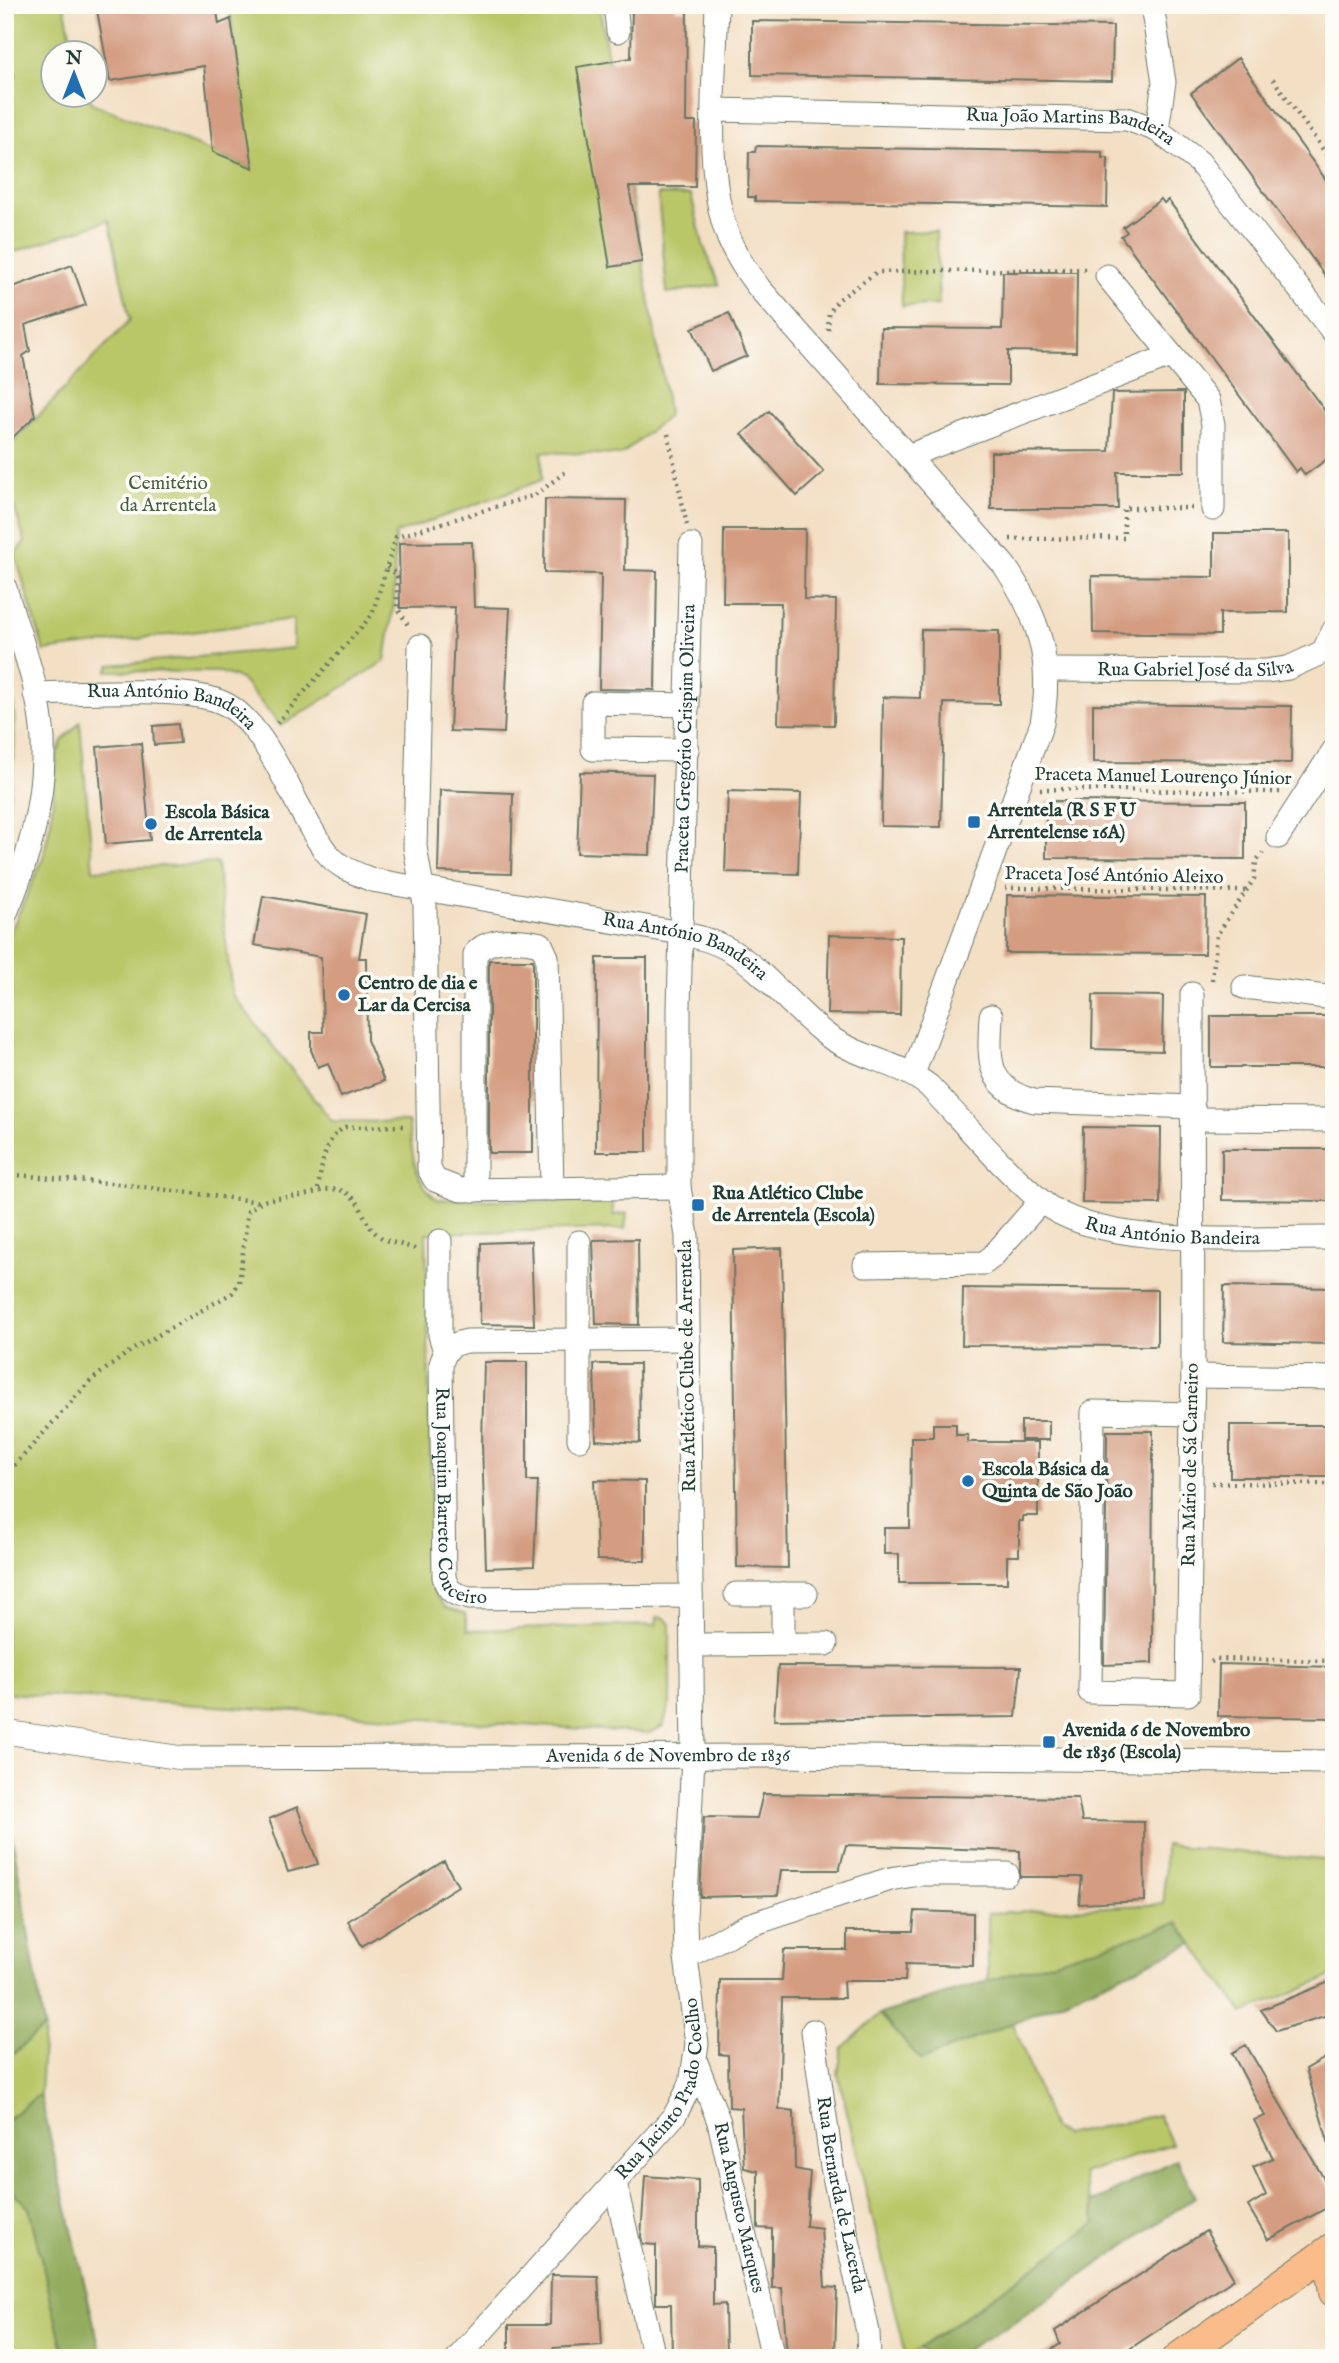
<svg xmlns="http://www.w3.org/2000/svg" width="1339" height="2363" font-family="'IM FELL English',serif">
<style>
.green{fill:#bac769;stroke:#6c824e;stroke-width:2}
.forest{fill:#93ac5d;stroke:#597448;stroke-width:2}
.building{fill:#d49c81}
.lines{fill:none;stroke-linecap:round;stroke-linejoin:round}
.minor-casing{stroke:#697666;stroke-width:25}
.major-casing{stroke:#697666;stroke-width:32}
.path{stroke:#697666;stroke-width:4.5;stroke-dasharray:2 5;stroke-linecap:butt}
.minor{stroke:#fff;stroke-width:23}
.major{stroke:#f9bc8a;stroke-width:30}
.poi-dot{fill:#1f6fb2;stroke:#fdfcf7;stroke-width:2.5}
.labels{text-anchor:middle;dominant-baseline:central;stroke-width:7;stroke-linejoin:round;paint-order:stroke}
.street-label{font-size:19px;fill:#1f3d34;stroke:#fdfcf7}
.park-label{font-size:19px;fill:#466041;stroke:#fdfcf7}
.poi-label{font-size:19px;font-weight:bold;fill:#1f3d34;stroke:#fdfcf7;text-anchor:start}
</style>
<rect width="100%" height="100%" fill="#fdfcf7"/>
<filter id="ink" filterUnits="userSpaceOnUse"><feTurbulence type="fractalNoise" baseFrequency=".0143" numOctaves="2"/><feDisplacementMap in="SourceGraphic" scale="14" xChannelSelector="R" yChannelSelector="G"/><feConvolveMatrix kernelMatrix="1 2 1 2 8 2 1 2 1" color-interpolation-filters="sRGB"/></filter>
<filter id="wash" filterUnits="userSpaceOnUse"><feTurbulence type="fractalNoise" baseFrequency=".00686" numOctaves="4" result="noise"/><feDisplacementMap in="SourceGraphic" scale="28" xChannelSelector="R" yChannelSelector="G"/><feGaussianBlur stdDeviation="1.57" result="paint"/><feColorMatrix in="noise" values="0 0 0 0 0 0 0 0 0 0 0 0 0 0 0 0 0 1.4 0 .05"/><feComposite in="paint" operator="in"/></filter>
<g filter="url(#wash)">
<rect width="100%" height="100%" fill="#f3dfc4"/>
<!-- green -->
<path class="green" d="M5,5H64L74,52H52V94L86,95L94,104L252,168L229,5H599L668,410L667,417L621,455L542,452V480L395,534L394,603L385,661L281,726L241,679L220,672L107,671L110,665L293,648V619L44,651L15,554L25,542L5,478V451L130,320L109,220L5,255V107L16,74L5,71Z
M658,194L691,195L703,244L719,285L667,293Z
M936,231L939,305L902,306L900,232Z
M12,683C18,734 13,781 5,831V684Z
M80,722L93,870L217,863L232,994L332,1121L408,1122C412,1148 413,1183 437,1199L613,1202V1215L627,1213L625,1229L426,1233L433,1591L445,1607L465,1613L468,1630L656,1625L657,1617L665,1618L670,1624V1703L663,1726L649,1733L5,1693V944L43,859L51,821L57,754L62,741Z
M1165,1845L1334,1861V1975L1243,2013L1178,1923L988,1984V1913L1164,1904Z
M880,2014L921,2060L1013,2023L1053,2129L1064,2135L1158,2115L1172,2144L1083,2173L1096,2223L906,2358L838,2074L842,2048Z
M44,2027L40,2094L5,2121V2059Z
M12,2190L29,2208L65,2358H5V2196Z"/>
<!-- forest -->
<path class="forest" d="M5,1792L44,2027L5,2061Z
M1178,1923L1193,1943L1013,2023L921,2060L880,2014Z
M40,2094L102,2358H65L29,2208L12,2191L5,2196V2121Z
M1177,2159L1195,2197L1019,2319L953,2358H935L919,2349L1096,2223L1091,2203Z"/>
<g id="blocks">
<!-- building -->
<path class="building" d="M96,5H216L219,24L231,19L253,168L213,152L204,66L110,81Z
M632,5H676V10H687L686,122H696L695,187H629L642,262L610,267L577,67L631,58Z
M752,21L1113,26L1112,81L752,75Z
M1238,58L1334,191V288L1191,93Z
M756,146L1102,152V158H1108L1107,207L755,201V197H748L749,152H755Z
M1161,199L1164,203L1168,200L1334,423V454L1305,475L1300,468L1296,472L1121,236L1127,232L1123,227Z
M72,265L86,305L25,325L30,351L23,356L35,416L5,445V290Z
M1003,272H1077L1076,352L1008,351V385L880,384L881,328L1002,329Z
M729,313L747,356L711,371L692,328Z
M1184,392V472H1117L1118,509H991V452L1109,451L1112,393Z
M769,411L824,472L797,496L742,434Z
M545,499L626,500L625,570L657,571L655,690L599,689L601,574L544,573Z
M724,529H805L804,599L836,600L834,725L778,724L781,603H723Z
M1214,533H1288V612L1220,613V635L1093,633L1092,576L1214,577Z
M472,542L474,607L510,608L504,733L450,731L455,607L400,608L399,543Z
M921,630L999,631V704L944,703L941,827L881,826L883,697L920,698Z
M1093,704L1292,706L1291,763L1093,762Z
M178,724L180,743L154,745L153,726Z
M141,743L150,840L106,844L97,747Z
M580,772L653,774L650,855L577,853Z
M440,790L513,793L511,874L438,872Z
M728,791L801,793L798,874L725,872Z
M1046,801L1245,802V859L1046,858Z
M1007,895L1206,897L1205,954L1006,953Z
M263,896L366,914L359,958H366L367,1040L384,1081L341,1097L328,1063L318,1067L311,1050V1032H323L321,957L254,945Z
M829,935L901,937L900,1015L827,1014Z
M597,958H647V1152H596Z
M489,960H533V1153H489Z
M1093,995L1163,996L1162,1051L1092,1049Z
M1211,1016H1334V1067H1211Z
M1083,1127L1161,1128L1160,1204L1082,1203Z
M1222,1149H1334V1201L1222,1200Z
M638,1239L639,1325L596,1324L593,1240Z
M531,1241L534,1325L480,1324L481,1243Z
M782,1248L788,1568L737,1567L733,1250Z
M1224,1286L1334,1288V1344L1223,1342Z
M963,1288L1157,1290V1346L962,1345Z
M484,1362H527V1481H538L534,1566L486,1568L482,1444Z
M594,1364H639L640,1443L596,1440Z
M1021,1421H1049V1440H1021Z
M933,1424H956V1435H968V1442H1038V1516H1023V1521H1019V1556H1007V1583H899V1554H884V1528H910L911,1437H933Z
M1230,1425H1334V1477H1230Z
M1107,1431H1153L1152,1663L1104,1665Z
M594,1480L645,1481V1561L597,1560Z
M1219,1664L1334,1667V1718L1218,1716Z
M778,1666L1021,1667L1016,1717L774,1720Z
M763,1794L1078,1798L1082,1821L1144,1822L1145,1901L1079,1904L1082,1877H1020V1851L846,1845L839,1870H781L778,1895L700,1897L704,1817L757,1818Z
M297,1807L318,1864L288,1872L269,1819Z
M444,1861L458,1886L362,1946L348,1921Z
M915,1911L973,1913V1966L906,1964L905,1981H843L844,1998H782L779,2109L794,2111L795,2169L810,2172L806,2226L821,2228L825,2287L837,2288L835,2355L787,2357L782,2288H772V2229L758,2228V2171L744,2168L741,2108L729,2107L728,2055L719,2054L720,1980H782L784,1950H847V1931H913Z
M1334,1980V2013L1276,2031L1261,2010Z
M1246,2045L1334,2196V2204L1268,2240L1248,2206L1266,2195L1253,2167L1273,2158L1254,2120L1265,2116L1232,2053Z
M1334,2053V2143L1329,2144L1306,2069Z
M645,2176L698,2180V2246L713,2247V2305L725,2304L726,2358H672L671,2304H656V2245L643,2244L641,2237Z
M1206,2231L1234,2279L1116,2358H1039L1060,2344L1055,2331Z
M551,2275L598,2276L602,2345L553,2348L554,2358H509V2325H550Z"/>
</g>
</g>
<g filter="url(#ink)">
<use href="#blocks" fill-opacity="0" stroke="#697666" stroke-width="2"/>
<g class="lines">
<defs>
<g id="minor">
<path d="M615,5L618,31"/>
<path d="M717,5C715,76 703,174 729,239C737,258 748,274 760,289L1004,565C1039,617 1053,660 1042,723L913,1074"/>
<path d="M1152,5L1164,82L1157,130"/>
<path id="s1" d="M715,110L1127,119L1157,130L1199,162L1334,333"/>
<path d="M1107,276L1208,400L1213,424V509"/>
<path d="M908,456L1170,356"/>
<path d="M5,588C19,636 40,688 43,739C45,800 29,860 5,915"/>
<path d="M420,646L415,847L425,905L429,1169L435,1180L461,1190L679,1187"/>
<path d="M1323,652L1334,630"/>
<path id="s2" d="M1046,670L1266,671L1288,668L1323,652"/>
<path id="s3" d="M35,694C79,693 183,686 221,702C268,721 295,813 327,853C338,867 355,873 372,880L681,933C697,937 712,940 726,948C764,968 793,1011 828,1036C859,1058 899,1062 929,1086C965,1124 1001,1167 1041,1201C1101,1251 1256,1237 1334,1238"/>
<path d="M687,750L593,749V703L688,705"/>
<path d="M1278,837L1334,750"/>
<path d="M1244,987L1334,998"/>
<path d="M1192,994L1193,1376L1192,1414L1188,1694L1090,1692L1093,1412L1192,1414"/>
<path d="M991,1016C989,1059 985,1088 1034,1101L1193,1107"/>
<path d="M1193,1119L1334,1120"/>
<path d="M475,1190V954C487,937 521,939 541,944L547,957L552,1189"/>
<path d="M440,1241V1335L445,1351"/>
<path d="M579,1242V1439"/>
<path d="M865,1265L984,1263L992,1257L1041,1201"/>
<path id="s4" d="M689,1339L467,1341C451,1344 446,1348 441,1364L444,1577C448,1593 456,1595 470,1598L691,1596"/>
<path d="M1193,1376L1334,1378"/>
<path d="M736,1594H806"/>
<path d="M783,1594V1644"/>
<path d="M692,1645L826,1644"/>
<path id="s5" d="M5,1732L182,1758L773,1756L1334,1762"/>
<path d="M686,1957L746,1926L890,1879L919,1874H1007"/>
<path id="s6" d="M813,2031L832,2167L868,2332L869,2358"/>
<path id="s7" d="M696,2062L719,2122L773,2358"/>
<path d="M615,2183L654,2358"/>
<path id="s8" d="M458,2358L675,2115L691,2084L697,2044L686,1957L685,1918L693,1757L687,1236L679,1187V1007L691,545"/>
</g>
<path id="major" d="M1334,2262L1331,2272L1334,2292
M1178,2358L1334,2247"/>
</defs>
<!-- minor casing -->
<use href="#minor" class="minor-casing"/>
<!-- major casing -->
<use href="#major" class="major-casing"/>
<!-- path -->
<path class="path" d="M1273,79L1334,165
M828,330L829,313L838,300L877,272L1088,269
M668,434L687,526
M1010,539L1124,538V508H1192
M387,567L397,575V607L409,627
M277,723L372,615L396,537L535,495L568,470
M1040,789L1280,792
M1005,888L1246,891
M1212,980L1217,935L1254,879L1256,861L1263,853
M5,1174L120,1184L261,1202
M318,1189C322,1166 323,1140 345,1127L406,1126
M5,1476L91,1380L132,1350L232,1293L239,1283L248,1211C252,1208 257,1204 261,1202C273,1197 287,1198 299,1196C316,1194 335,1182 351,1196C365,1208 363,1224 378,1235C390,1245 405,1243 418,1251
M1212,1483L1334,1484
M1211,1662L1217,1659L1334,1661"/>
<!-- minor -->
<use href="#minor" class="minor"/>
<!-- major -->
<use href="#major" class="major"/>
</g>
</g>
<!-- markers -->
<g class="poi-dot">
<rect x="967" y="815" width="14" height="14" rx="3.5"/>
<circle cx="151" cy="824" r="7"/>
<circle cx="344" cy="995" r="7"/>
<rect x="691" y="1198" width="14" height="14" rx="3.5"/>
<circle cx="968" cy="1481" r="7"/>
<rect x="1042" y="1735" width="14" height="14" rx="3.5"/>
</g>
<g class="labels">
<!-- street labels -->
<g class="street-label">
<text stroke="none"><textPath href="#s1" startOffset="357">Rua João Martins Bandeira</textPath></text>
<text stroke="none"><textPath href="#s2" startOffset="149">Rua Gabriel José da Silva</textPath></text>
<text stroke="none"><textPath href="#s3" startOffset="140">Rua António Bandeira</textPath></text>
<text stroke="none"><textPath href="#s8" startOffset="1708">Praceta Gregório Crispim Oliveira</textPath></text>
<text transform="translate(1163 777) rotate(1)">Praceta Manuel Lourenço Júnior</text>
<text transform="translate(1114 876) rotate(1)">Praceta José António Aleixo</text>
<text stroke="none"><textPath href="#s3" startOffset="749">Rua António Bandeira</textPath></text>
<text stroke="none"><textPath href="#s3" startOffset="1335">Rua António Bandeira</textPath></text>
<text transform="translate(688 1366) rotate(-91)">Rua Atlético Clube de Arrentela</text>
<text transform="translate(1191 1465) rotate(-89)">Rua Mário de Sá Carneiro</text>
<text stroke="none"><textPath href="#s4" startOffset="404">Rua Joaquim Barreto Couceiro</textPath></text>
<text stroke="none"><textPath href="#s5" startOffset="665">Avenida 6 de Novembro de 1836</textPath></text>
<text stroke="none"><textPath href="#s8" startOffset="345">Rua Jacinto Prado Coelho</textPath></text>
<text stroke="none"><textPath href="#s6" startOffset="166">Rua Bernarda de Lacerda</textPath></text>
<text stroke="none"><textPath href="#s7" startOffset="152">Rua Augusto Marques</textPath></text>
</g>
<!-- park labels -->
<g class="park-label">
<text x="168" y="484">Cemitério<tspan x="168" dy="22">da Arrentela</tspan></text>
</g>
<!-- poi labels -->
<g class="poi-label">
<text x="988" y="811">Arrentela (R S F U<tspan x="988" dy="22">Arrentelense 16A)</tspan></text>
<text x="165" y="813">Escola Básica<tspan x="165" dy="22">de Arrentela</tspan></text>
<text x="358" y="984">Centro de dia e<tspan x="358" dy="22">Lar da Cercisa</tspan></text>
<text x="712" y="1194">Rua Atlético Clube<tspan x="712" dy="22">de Arrentela (Escola)</tspan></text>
<text x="982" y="1470">Escola Básica da<tspan x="982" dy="22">Quinta de São João</tspan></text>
<text x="1063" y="1731">Avenida 6 de Novembro<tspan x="1063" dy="22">de 1836 (Escola)</tspan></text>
</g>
</g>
<!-- margin -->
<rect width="1339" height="2363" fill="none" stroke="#fdfcf7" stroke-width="28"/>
<!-- north arrow -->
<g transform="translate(74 74)"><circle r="33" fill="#fdfcf7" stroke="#a4b0a9" stroke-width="2"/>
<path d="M0-5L12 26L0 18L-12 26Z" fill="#1f6fb2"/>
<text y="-10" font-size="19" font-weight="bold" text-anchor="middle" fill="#1f3d34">N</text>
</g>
</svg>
